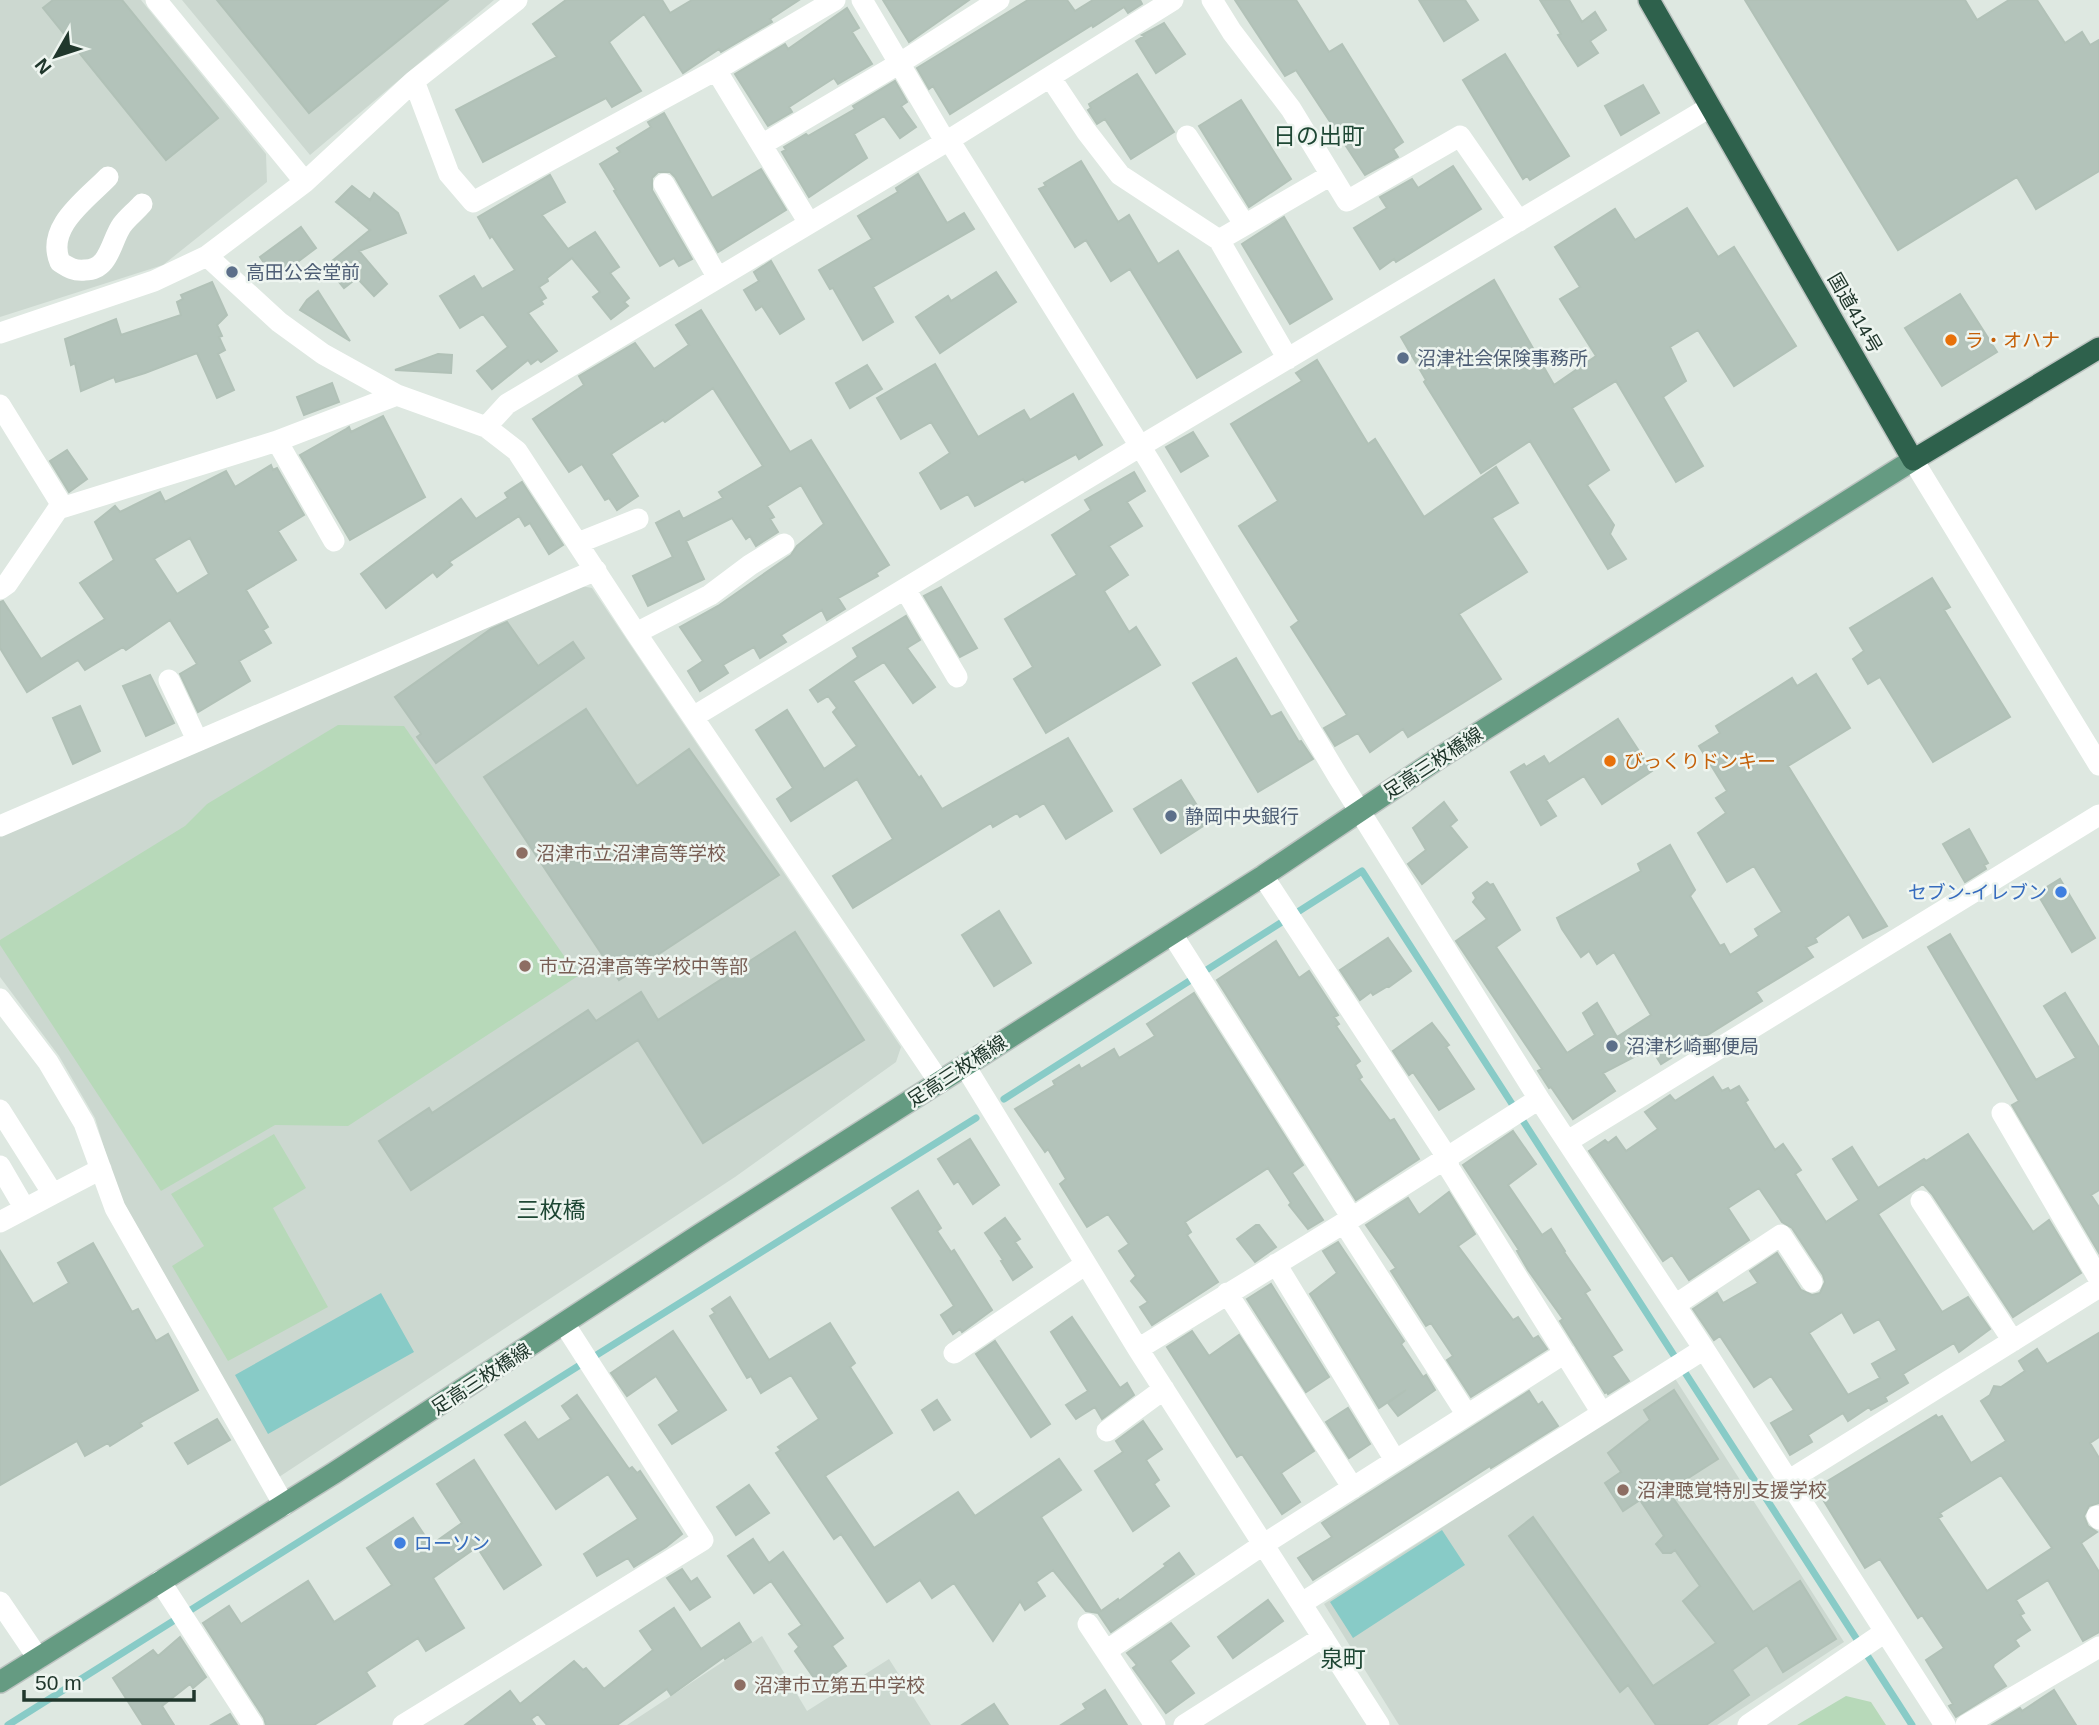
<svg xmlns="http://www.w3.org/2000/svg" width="2099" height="1725" font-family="Helvetica,'Noto Sans JP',sans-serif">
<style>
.built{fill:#ccd8d0}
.green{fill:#b7d9b9}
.water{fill:#88cbc7}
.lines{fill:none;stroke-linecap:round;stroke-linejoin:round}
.stream{stroke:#88cbc7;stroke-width:7}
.building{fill:#b3c3ba;stroke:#b1c1b7;stroke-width:2;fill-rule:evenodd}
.major-casing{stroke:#bcc3c0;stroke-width:24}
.highway-casing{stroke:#bcc3c0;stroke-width:24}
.minor{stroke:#fff;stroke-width:21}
.major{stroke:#659b82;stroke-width:21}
.highway{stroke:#2e614c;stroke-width:21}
.service-dot{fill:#5c6f8a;stroke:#eef5f0;stroke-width:2.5}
.food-dot{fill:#e8710a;stroke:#eef5f0;stroke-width:2.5}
.education-dot{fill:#8d6e63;stroke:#eef5f0;stroke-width:2.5}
.shop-dot{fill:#3f7fe0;stroke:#eef5f0;stroke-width:2.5}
.labels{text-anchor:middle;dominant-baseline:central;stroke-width:5;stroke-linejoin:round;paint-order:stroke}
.service-label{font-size:19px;fill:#4e5e75;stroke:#eef5f0;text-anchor:start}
.street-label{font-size:19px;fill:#20372c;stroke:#eef5f0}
.food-label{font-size:19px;fill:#c56008;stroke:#eef5f0;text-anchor:start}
.education-label{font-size:19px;fill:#785e54;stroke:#eef5f0;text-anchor:start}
.shop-label{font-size:19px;fill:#366cbe;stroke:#eef5f0;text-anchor:end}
.quarter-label{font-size:23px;fill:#1e4734;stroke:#eef5f0}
</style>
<rect width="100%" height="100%" fill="#dee8e1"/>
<!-- built -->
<path class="built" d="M0,0H141L266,154L267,182L163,265L0,317Z
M182,0H494L310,155Z
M576,585L592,588L901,1047L896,1062L735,1177L279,1477L125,1205L113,1177L95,1118L59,1056L0,977V835Z
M1674,1377L1844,1642L1717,1725H1399L1324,1604Z
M762,1636L807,1711L889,1659L931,1725H627Z"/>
<!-- green -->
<path class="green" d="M338,725L404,726L578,976L348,1126L275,1125L161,1191L0,945V940L185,826L207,804Z
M274,1134L306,1188L273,1208L328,1307L228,1361L172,1266L204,1246L171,1194Z
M1846,1696L1871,1702L1886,1725H1797Z"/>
<!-- water -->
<path class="water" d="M381,1293L414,1352L268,1434L235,1375Z
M1442,1530L1465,1565L1353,1638L1330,1602Z"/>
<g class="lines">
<!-- stream -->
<path class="stream" d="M1004,1099L1362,871L1912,1725
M595,1356L976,1118
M8,1725L580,1365"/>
</g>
<!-- building -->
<path class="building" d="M53,0H122L218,118L166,160L43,8Z
M217,0H448L309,113Z
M566,0H662L670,13L692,0H799L770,19L772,22L721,52L719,49L683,73L644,14L609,42L641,91L612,107L606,98L483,162L456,110L557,57L533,24Z
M883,0H969L909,42Z
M1028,0H1067L1075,11L1093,0H1140L1142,4L1128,13L1124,7L1093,27L1092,25L950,114L933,86L929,89L917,68Z
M1235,0H1296L1329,52L1342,44L1403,142L1393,149L1398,157L1365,175L1296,70L1285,76Z
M1419,0H1465L1478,20L1444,41Z
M1540,0H1569L1582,22L1595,12L1606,30L1590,41L1598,53L1578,66L1558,35L1561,34Z
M1745,0H1965L1977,20L2009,0H2037L2065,43L2082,32L2090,45L2099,40V171L2036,209L2017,177L1898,250Z
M847,8L859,28L852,32L872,64L838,84L834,78L789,107L792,112L768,126L735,74L785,44L788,49Z
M1164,23L1185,54L1156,73L1136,41L1144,36L1142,35Z
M1505,54L1569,156L1530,180L1527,176L1523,179L1463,80Z
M1137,74L1174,132L1131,159L1105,119L1097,124L1088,110L1091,108L1089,104Z
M895,81L907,102L901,106L916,127L900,138L884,116L854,134L867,158L809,197L782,152L786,150L784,147L806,134L808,136L855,109L853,106Z
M1643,85L1659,113L1621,135L1605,106Z
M1241,100L1291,179L1249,207L1199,126Z
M664,113L712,198L761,169L786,210L718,252L675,177L670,172H658L652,178V190L692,259L679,266L674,258L660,266L614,191L616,190L600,164L620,152L617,148L651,127L648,122Z
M1081,161L1118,222L1129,215L1158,264L1178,251L1241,352L1197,378L1130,269L1111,281L1086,240L1075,247L1039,189L1046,186L1044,183Z
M1453,166L1481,209L1396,262L1394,259L1380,269L1354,228L1387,208L1380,197L1412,179L1418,188Z
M918,174L947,223L964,213L974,229L873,287L893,322L863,340L833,288L830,289L819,270L872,239L858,216L898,192L896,188Z
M550,175L565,202L542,215L568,249L595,232L619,267L610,273L629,298L624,302L628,306L611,319L593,297L600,292L572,258L547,278L548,281L539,287L546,298L541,301L543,304L528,313L557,351L541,362L538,359L531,364L528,360L492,389L477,371L508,347L483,314L460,328L440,296L474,276L482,289L515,270L492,236L490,238L478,217Z
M352,186L370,200L374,193L398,213L406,233L359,251L387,284L374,296L357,278L344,288L326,266L370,230L358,220L359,217L357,219L336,202Z
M1687,208L1718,257L1734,247L1796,346L1734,386L1698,330L1670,347L1686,381L1663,397L1703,466L1676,482L1616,381L1572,408L1609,470L1587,485L1614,525L1610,534L1626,559L1608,569L1530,441L1481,473L1424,382L1426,380L1401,337L1494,280L1554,385L1596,356L1560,299L1580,287L1555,247L1615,209L1635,240Z
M1284,217L1332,299L1290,324L1242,244Z
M301,227L316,248L275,279L260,257Z
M771,261L804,319L780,334L762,306L756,310L744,290L759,281L754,272Z
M996,272L1016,302L940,353L916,317L948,296L951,301Z
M212,282L227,315L217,325L222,336L219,337L225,350L218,354L234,390L217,398L197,353L145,373L116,382L114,377L81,391L75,363L71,365L65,339L116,319L121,335L181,315L177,302L183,299L181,295Z
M318,291L350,341L300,310L307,300Z
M1960,294L1997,352L1942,386L1905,328Z
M701,310L790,452L811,440L889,565L876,573L878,576L838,598L845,609L827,620L822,610L781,635L786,642L760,658L754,647L723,665L728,673L700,691L688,671L703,661L680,627L718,606L791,555L797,546L824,524L801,485L767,506L774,517L770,519L778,532L756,546L750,536L746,539L732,518L686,541L704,579L648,606L633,576L673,557L656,523L679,511L683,519L723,498L719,492L763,466L713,388L665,422L663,420L611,454L638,496L617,510L609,498L605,500L582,464L569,472L533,419L584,385L579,376L635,343L654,369L689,345L676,325Z
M438,354L452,355L451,373L395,370Z
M1317,360L1368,444L1375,439L1424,517L1496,467L1518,503L1492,518L1527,572L1459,614L1501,679L1408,737L1403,729L1370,752L1358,733L1335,746L1324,728L1347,715L1291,627L1299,621L1239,526L1278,501L1231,424L1302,381L1296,373Z
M935,364L978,437L1024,410L1030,420L1073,394L1102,445L1079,459L1076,454L1025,482L1023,479L979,504L975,506L968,494L941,509L920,473L950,453L931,422L901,439L877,398Z
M867,365L882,389L850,408L836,383Z
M332,383L339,402L304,415L297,397Z
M383,416L425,497L350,540L300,455L346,429L349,427L351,432Z
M1193,432L1208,456L1181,472L1166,447Z
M67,450L87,479L69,492L50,461Z
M271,465L273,470L277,468L304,515L278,531L296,560L246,590L268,627L263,630L271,643L239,661L250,681L198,712L180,674L197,664L170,620L126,650L123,647L85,670L78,660L27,692L0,648V602L3,601L41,659L105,619L80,583L114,560L95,522L115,506L120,512L160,492L165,502L226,471L235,487ZM190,538L209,574L177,594L154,559Z
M1134,472L1145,491L1127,502L1142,526L1109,546L1128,575L1104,591L1129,632L1136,627L1160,665L1046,733L1014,679L1033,667L1005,619L1077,575L1052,535L1091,510L1085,500Z
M522,482L563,545L549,554L530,523L525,526L519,516L449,562L452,565L437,577L433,572L386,608L361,574L461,499L476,519L508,498L505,493Z
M1932,578L1950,607L1944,610L2010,717L1933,762L1880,677L1868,684L1853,659L1864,651L1850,628Z
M941,587L977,648L960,657L924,596Z
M906,616L920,640L907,648L935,687L913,703L884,662L853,681L919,778L921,776L942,809L1068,738L1112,811L1066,839L1044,803L1020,817L1017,813L993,827L991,823L853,908L833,876L893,839L857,779L791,821L777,799L793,788L756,730L787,710L824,769L857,746L833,712L837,708L828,696L818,702L810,690L858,657L853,648Z
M507,622L538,666L573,642L584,658L436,763L417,737L421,734L395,697L491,629Z
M1236,658L1271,717L1281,712L1299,742L1301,741L1313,759L1258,792L1193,683Z
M1816,674L1850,728L1788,766L1887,926L1863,938L1849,914L1815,938L1817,942L1806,947L1813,957L1756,992L1762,1001L1661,1064L1651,1048L1603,1073L1615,1091L1573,1119L1551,1087L1549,1088L1538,1071L1542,1069L1456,941L1487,919L1473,902L1476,898L1473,893L1487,882L1490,885L1493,884L1520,930L1496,947L1567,1053L1595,1035L1583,1013L1597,1003L1617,1037L1651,1015L1614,952L1597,964L1589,951L1581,957L1562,929L1557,918L1641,871L1638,864L1670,845L1695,890L1690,896L1720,946L1724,944L1730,955L1759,936L1755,929L1782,912L1754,866L1727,882L1698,833L1726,813L1716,798L1727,791L1699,746L1720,733L1716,726L1792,678L1797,686Z
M150,675L174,723L146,736L123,686Z
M80,706L100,751L73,764L53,718Z
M586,709L637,786L689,749L779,875L619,980L484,777Z
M1618,719L1652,771L1602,804L1584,776L1546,800L1556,816L1541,825L1511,772L1524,764L1526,767L1544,756L1549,764Z
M1181,780L1208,823L1161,853L1134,809Z
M1444,802L1457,820L1450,826L1467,847L1422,884L1408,864L1426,850L1413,828Z
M1969,829L1988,863L1984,865L1986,869L1965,882L1943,844Z
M2060,879L2095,938L2072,952L2037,893Z
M999,911L1031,963L994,986L962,935Z
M795,932L864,1040L703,1143L638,1040L411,1190L379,1141L429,1108L432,1113L588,1010L596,1021L641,992L658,1020Z
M1950,934L2036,1080L2076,1058L2044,1006L2065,993L2099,1048V1190L2091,1195L2099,1207V1253L2012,1105L2019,1101L1928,947Z
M1388,938L1411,971L1389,987L1388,986L1373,995L1371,992L1360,1000L1340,970Z
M1276,941L1299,978L1309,971L1338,1015L1334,1017L1339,1024L1336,1026L1360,1061L1355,1065L1362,1077L1359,1079L1390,1121L1394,1119L1419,1159L1356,1200L1217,980Z
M1194,993L1303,1165L1292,1173L1323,1220L1308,1229L1289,1205L1291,1203L1268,1168L1185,1222L1191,1232L1187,1235L1218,1282L1152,1325L1140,1307L1148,1302L1131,1281L1136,1276L1119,1251L1129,1244L1108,1214L1087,1227L1060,1184L1066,1179L1048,1149L1045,1152L1015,1109L1055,1085L1053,1081L1079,1065L1081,1069L1114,1049L1119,1058L1155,1036L1147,1024Z
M1432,1023L1449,1045L1446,1047L1474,1089L1439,1110L1413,1072L1409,1075L1393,1051Z
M1713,1077L1722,1091L1728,1088L1730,1091L1739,1086L1748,1100L1745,1102L1775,1150L1783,1144L1801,1170L1795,1174L1826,1222L1859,1200L1833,1159L1852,1147L1878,1188L1924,1159L1926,1161L1968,1134L2033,1232L2049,1220L2081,1273L2013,1317L1932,1194L1923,1184L1878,1214L1942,1312L1968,1297L1990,1329L1959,1352L1954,1343L1903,1374L1908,1383L1885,1397L1887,1401L1871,1410L1869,1407L1848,1421L1843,1413L1808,1435L1812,1442L1790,1455L1771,1423L1794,1410L1771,1376L1754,1387L1720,1336L1714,1340L1693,1309L1717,1293L1723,1303L1758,1283L1750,1271L1777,1253L1801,1290L1812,1295L1820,1293L1825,1282L1823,1275L1792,1228L1782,1222L1759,1188L1728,1208L1749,1240L1689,1280L1672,1255L1663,1261L1589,1151L1605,1140L1608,1143L1616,1137L1626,1151L1658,1129L1645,1112L1670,1095L1675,1101ZM1842,1312L1854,1333L1879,1319L1897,1350L1872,1364L1880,1378L1848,1395L1809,1333Z
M1513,1131L1536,1164L1508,1185L1542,1235L1551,1229L1565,1251L1564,1252L1590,1290L1585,1293L1622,1350L1612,1356L1629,1381L1608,1394L1607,1392L1605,1393L1560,1321L1563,1319L1528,1270L1517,1251L1519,1250L1463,1165Z
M970,1139L999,1185L973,1204L958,1181L954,1184L938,1159Z
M918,1191L941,1228L937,1231L951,1252L954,1250L992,1310L962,1332L960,1329L953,1334L941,1315L954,1306L892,1208Z
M1449,1192L1475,1234L1458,1246L1513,1320L1518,1317L1533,1339L1538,1336L1547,1349L1471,1397L1447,1360L1453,1356L1431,1323L1426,1326L1391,1271L1396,1268L1366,1225L1408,1198L1419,1215Z
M1005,1218L1020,1239L1015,1242L1032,1267L1013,1280L1001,1261L1003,1260L985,1233Z
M1256,1225H1259L1276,1247L1255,1262L1237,1239Z
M1338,1242L1404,1341L1401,1344L1423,1377L1426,1375L1435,1390L1398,1416L1388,1403L1406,1390L1379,1408L1310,1294L1337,1273L1323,1251Z
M93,1243L132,1312L138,1309L156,1341L168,1334L198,1390L140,1423L142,1426L110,1446L108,1443L85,1456L77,1441L0,1485V1251L33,1304L69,1283L58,1263Z
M1271,1284L1329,1377L1306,1392L1247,1299Z
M730,1297L769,1360L830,1323L855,1363L850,1367L892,1433L825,1476L874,1548L958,1492L975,1516L1059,1459L1081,1490L1041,1517L1101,1611L1118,1599L1119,1601L1166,1566L1164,1564L1179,1553L1194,1574L1111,1632L1098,1613L1086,1611L1053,1570L1036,1582L1045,1596L1025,1610L1020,1601L993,1641L954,1583L932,1598L920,1580L887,1602L841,1534L834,1539L776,1453L781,1450L778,1447L819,1419L791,1375L761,1393L751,1376L747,1378L710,1316L715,1313L712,1309Z
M1072,1317L1120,1388L1127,1383L1134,1395L1102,1419L1095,1407L1076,1419L1066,1405L1088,1391L1051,1332Z
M673,1331L726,1410L672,1444L659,1425L679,1411L656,1376L627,1396L611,1373Z
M1192,1331L1209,1356L1239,1335L1314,1451L1281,1473L1300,1502L1282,1514L1242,1454L1237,1457L1167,1347Z
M2099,1333V1437L2090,1443L2099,1458V1503L2089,1506L2084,1516L2088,1526L2097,1532L2081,1543L2099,1572V1632L2083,1641L2048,1580L2016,1600L2024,1613L2020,1615L2030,1630L2015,1640L2019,1646L1994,1664L1993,1667L2006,1686L1956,1717L1949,1706L1953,1704L1926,1660L1944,1648L1922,1615L1918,1618L1880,1559L1865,1568L1816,1488L1936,1415L1938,1418L1942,1416L1971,1463L2006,1441L1981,1401L1990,1395L1994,1386L2001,1387L2025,1371L2019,1361L2037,1349L2047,1364ZM2001,1475L2052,1548L1987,1591L1938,1518L1942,1516L1940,1513Z
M995,1341L1050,1424L1031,1437L976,1354Z
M1674,1390L1718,1459L1668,1491L1753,1612L1800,1581L1836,1639L1783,1672L1767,1645L1732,1670L1749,1695L1706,1725H1656L1628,1685L1620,1692L1509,1536L1533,1517L1653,1686L1716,1643L1683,1601L1700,1586L1675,1550L1671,1553H1663L1656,1544L1664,1536L1640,1500L1623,1511L1605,1483L1621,1472L1608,1453L1650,1420L1644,1410Z
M1529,1391L1538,1405L1542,1402L1558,1426L1491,1468L1490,1466L1313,1580L1298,1558L1332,1537L1322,1523Z
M577,1395L629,1469L632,1467L637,1473L640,1471L682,1534L666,1547L634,1567L628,1558L597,1576L584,1554L638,1519L608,1474L556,1509L505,1435L525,1422L538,1440L571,1419L562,1406Z
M937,1400L950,1420L934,1430L922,1410Z
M1348,1408L1370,1444L1349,1458L1326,1422Z
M217,1419L230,1440L188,1464L175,1443Z
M1143,1421L1162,1449L1146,1460L1159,1480L1154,1484L1169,1506L1133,1531L1095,1471L1123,1452L1116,1441Z
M474,1460L541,1565L504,1589L477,1547L433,1578L464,1628L426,1651L418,1638L366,1672L375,1686L314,1725H266L264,1718L203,1623L229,1606L241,1624L308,1581L334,1622L392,1585L367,1548L413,1518L431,1545L462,1523L437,1484Z
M749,1485L769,1513L736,1535L717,1507Z
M753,1539L769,1563L783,1552L843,1638L832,1646L846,1666L819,1685L795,1651L799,1647L789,1634L802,1625L771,1581L754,1593L728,1556Z
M682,1569L691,1582L697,1578L710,1597L690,1610L667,1578Z
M1268,1600L1283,1621L1233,1658L1218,1637Z
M674,1608L701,1649L739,1623L751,1642L725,1659L724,1657L671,1695L667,1689L617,1725H547L538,1714L531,1719L535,1725H465L510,1691L520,1704L574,1661L583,1670L586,1668L604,1689L653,1650L640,1631Z
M1171,1623L1189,1646L1170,1661L1194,1693L1166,1713L1133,1668L1137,1665L1127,1653Z
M180,1637L206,1677L193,1688L190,1684L162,1706L174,1725H143L113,1678L153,1650L158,1656Z
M1105,1690L1127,1725H1061L1086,1709L1083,1704Z
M2054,1690L2076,1725H1992L2020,1708L2022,1711Z
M994,1704L1008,1725H962Z
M230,1714L237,1725H211Z"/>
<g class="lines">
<defs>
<path id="major" d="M0,1682L334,1473L699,1235L1263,876L1439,758L1913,460"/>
<path id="highway" d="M1649,0L1913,460L2099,348"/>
</defs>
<!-- major casing -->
<use href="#major" class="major-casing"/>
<!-- highway casing -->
<use href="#highway" class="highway-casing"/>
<!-- minor -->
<path class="minor" d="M156,0L305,182
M862,0L945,141
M1212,0L1232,32L1291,109L1347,201L1460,136L1519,221
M716,70L809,223
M1050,77L1086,131L1120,175L1219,240L1288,359
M414,81L449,174L473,202L716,70L835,0
M1187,136L1245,225
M949,140L1150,462L1339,778L1539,1099L1704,1349L1945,1725
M763,144L900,63L999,0
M108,177C87,199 45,227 60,262C69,268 74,271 85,270C110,270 111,240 122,225C128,217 136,211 142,204
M664,184L718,278
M1219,240L1331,175
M207,256L279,322L323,354L397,395L486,427L517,451L636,633L940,1083
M0,333L154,281L207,256L305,182L414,81L517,0
M0,405L63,507
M486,427L507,404L949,140L1173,0
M277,441L334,541
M1913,460L2099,765
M578,543L638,519
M0,589L7,584L58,509L277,441L397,395
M905,589L957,677
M636,633L710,595L750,565L784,544
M169,680L197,740
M693,717L1139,447L1710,107
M0,826L596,570
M1263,876L1447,1157L1449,1168L1602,1413
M1172,934L1352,1218
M0,999L48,1062L84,1123L115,1208L284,1505
M965,1066L1138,1349L1379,1725
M0,1110L53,1194L101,1169
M2002,1113L2099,1279
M1568,1141L2099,815
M0,1166L25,1209
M1921,1201L2013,1341
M0,1222L53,1194
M1344,1223L1467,1415
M1276,1264L1395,1460
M1227,1293L1353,1488
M1675,1305L1781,1235L1812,1282
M1138,1349L1352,1218L1539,1099
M954,1353L1086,1264
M1107,1431L1164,1389
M1788,1481L2099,1287
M2097,1516L2099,1519
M160,1581L253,1725
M0,1602L38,1658
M1302,1603L1704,1349
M1088,1624L1155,1725
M1106,1651L1264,1544L1565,1353
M403,1725L703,1540L565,1325
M1184,1725L1323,1637
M1748,1725L1885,1632
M1966,1725L2099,1647"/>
<!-- major -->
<use href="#major" class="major"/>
<!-- highway -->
<use href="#highway" class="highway"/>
</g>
<!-- markers -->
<g class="service-dot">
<circle cx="232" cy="272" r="7"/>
<circle cx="1403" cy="358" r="7"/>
<circle cx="1171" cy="816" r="7"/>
<circle cx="1612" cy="1046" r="7"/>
</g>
<g class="food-dot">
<circle cx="1951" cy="340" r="7"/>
<circle cx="1610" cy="761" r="7"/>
</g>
<g class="education-dot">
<circle cx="522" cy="853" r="7"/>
<circle cx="525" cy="966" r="7"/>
<circle cx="1623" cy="1490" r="7"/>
<circle cx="740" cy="1685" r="7"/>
</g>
<g class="shop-dot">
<circle cx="2061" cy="892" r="7"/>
<circle cx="400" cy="1543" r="7"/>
</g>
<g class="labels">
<!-- service labels -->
<g class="service-label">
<text x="246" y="272">高田公会堂前</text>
<text x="1417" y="358">沼津社会保険事務所</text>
<text x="1185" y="816">静岡中央銀行</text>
<text x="1626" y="1046">沼津杉崎郵便局</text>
</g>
<!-- street labels -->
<g class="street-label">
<text transform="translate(1855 313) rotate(60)">国道414号</text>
<text transform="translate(1433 763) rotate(-33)">足高三枚橋線</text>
<text transform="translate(957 1071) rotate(-33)">足高三枚橋線</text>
<text transform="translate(481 1379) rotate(-33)">足高三枚橋線</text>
</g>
<!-- food labels -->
<g class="food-label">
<text x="1965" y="340">ラ・オハナ</text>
<text x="1624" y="761">びっくりドンキー</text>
</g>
<!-- education labels -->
<g class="education-label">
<text x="536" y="853">沼津市立沼津高等学校</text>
<text x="539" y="966">市立沼津高等学校中等部</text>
<text x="1637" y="1490">沼津聴覚特別支援学校</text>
<text x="754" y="1685">沼津市立第五中学校</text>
</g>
<!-- shop labels -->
<g class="shop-label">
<text x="2047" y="892">セブン-イレブン</text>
<text x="414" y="1543" text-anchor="start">ローソン</text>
</g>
<!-- quarter labels -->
<g class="quarter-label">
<text x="1319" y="136">日の出町</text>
<text x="551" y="1210">三枚橋</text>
<text x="1343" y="1659">泉町</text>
</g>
</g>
<!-- north arrow -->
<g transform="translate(56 56) rotate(231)" stroke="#eef5f0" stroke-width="5" paint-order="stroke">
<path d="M0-5L12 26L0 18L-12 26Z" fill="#20372c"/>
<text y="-10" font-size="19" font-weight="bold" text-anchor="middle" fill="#20372c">N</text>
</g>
<!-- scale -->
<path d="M24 1690v10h170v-10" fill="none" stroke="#20372c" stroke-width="3.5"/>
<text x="35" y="1690" font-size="21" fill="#20372c" stroke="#eef5f0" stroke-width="5" paint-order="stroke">50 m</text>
</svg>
